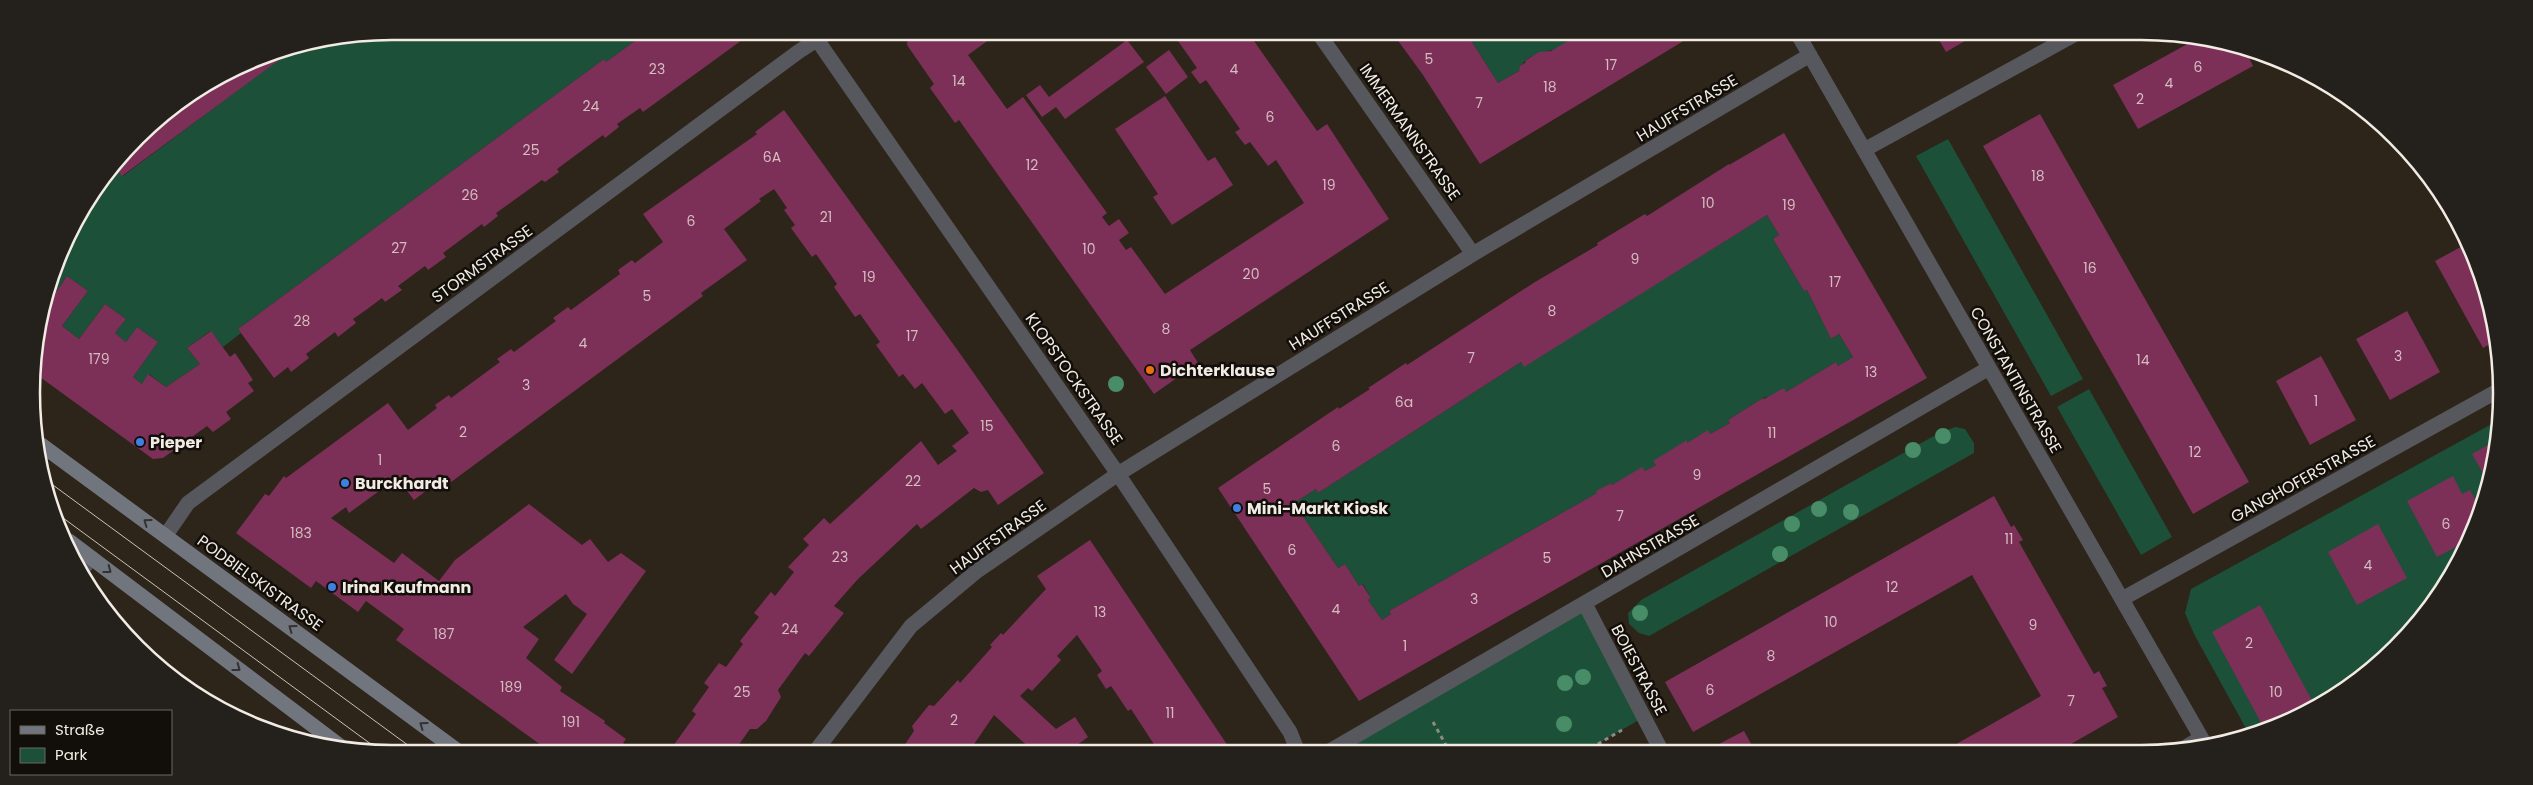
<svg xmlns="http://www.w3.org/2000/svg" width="2533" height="785" font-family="Poppins,sans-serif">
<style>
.green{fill:#1c5038}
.building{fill:#7c3057;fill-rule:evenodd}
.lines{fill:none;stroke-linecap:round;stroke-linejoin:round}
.path{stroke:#918a81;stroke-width:3;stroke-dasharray:4 4;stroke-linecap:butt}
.minor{stroke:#56585e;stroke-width:15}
.secondary{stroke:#71757e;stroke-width:15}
.tram{stroke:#c8c2ba;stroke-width:1}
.tree{fill:#488d67}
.oneway{stroke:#333233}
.food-dot{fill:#e8710a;stroke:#120e0a;stroke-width:2}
.shop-dot{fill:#3f7fe0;stroke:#120e0a;stroke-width:2}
.labels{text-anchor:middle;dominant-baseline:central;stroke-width:5;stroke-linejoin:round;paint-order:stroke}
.number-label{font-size:14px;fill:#d4bcc1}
.street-label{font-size:16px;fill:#f1ebe4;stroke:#120e0a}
.poi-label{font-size:16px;font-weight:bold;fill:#f1ebe4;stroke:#120e0a;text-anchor:start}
.rim{fill:none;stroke:#f1ebe4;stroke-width:2.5}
</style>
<rect width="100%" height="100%" fill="#2d241a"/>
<!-- green -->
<path class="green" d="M393,31H656L646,39L643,35L606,62L604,59L238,329L241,333L223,347L210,331L187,348L200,364L166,387L149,374L142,384L133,377L158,342L137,327L126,342L115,333L126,319L105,304L79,339L62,326L88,291L67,276L57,291L52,288C65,246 80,195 116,168L123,176L298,45L322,38Z
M1465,31H1581L1580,34C1572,39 1561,48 1552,50C1540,53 1522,57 1519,71L1498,83Z
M1948,139L2083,379L2051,396L1916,156Z
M1767,215L1779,235L1773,239L1804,291L1807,290L1831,339L1839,334L1853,357L1838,366L1836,362L1786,392L1763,398L1728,420L1730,423L1710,434L1708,431L1687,443L1686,441L1654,461L1656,465L1645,471L1642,468L1612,485L1611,483L1597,491V493L1389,611L1391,614L1382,620L1368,600L1371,598L1363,584L1359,586L1345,564L1338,568L1294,503L1316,489L1318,493L1521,362L1524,366Z
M2089,389L2172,537L2141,555L2057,407Z
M2499,420L2495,463L2453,573L2379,664L2279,726L2249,734L2194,634L2185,613L2191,589Z
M1955,427L1965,429L1974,443V453L1649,636L1639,633L1629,624L1628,613L1641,600L1939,433Z
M1585,604L1644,717L1584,752H1328Z"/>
<!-- building -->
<path class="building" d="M656,31H735L742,40L643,112L640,108L617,124L619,127L605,138L603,135L557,169L559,172L545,182L542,180L496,213L498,216L484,227L482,224L443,253L446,257L428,270L425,266L398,286L402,290L385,302L382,298L366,310L353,319L356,323L338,337L335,332L306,354L309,358L291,372L288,367L274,378L238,329L604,59L606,62L643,35L646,39Z
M912,31H991L987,34L990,39L968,55L1007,109L1023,97L1107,213L1102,217L1109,226L1119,219L1129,233L1119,240L1126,250L1131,247L1165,294L1304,203L1276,160L1268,166L1250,142L1245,145L1235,132L1240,129L1206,80L1200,84L1191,72L1197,68L1171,31H1247L1317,131L1327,124L1389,219L1190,350L1198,363L1154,394L959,120L955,123L930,88L934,84L907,45L908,34Z
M1391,31H1465L1498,83L1519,71L1520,66L1526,62L1525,61L1539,52L1551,51L1580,34L1581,31H1700L1480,164L1423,75Z
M1934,31H1982L1946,52Z
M2200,37L2244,48L2253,66L2138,129L2113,85Z
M1127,40L1144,62L1065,119L1056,107L1042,117L1026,95L1040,85L1049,97Z
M298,46L122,176L116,168L103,177L154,121L255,59Z
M1169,50L1188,77L1166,94L1146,67Z
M1165,96L1208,161L1215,157L1233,185L1172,225L1153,197L1158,194L1115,129Z
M784,110L961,355L1044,473L998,505L988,490L981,492L974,488L921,529L917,524L858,579L834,606L844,613L809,656L805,653L778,690L781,697L766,721L757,729H750L733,753H668L696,714L692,711L709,687L704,683L719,663L726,667L743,644L740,641L759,617L754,613L771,592L775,596L794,572L788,567L809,545L803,539L824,518L830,524L921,441L938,465L957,451L952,446L969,433L952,409L945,414L922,383L915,389L903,374L899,377L876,345L880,342L860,314L855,317L834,287L837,284L816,254L812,257L791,228L795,225L784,210L787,208L774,189L759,199L761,201L724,229L747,260L701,293L703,296L447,485L443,478L414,500L397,478L349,513L346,507L331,518L394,563L402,553L439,581L455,560L529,504L582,545L590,539L608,562L621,553L646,571L572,674L554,660L587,614L573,604L566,594L523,627L539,639L526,658L562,687L560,691L605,721L604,723L626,739L623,743L637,753H552L396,640L404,629L366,601L358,612L316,581L311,588L236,533L265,494L269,496L284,476L286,478L388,403L408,430L437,408L435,405L449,395L451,398L500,362L497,359L511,349L514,352L556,321L553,318L568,307L571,310L620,274L618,270L632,260L635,263L663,242L643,214L757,134L755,132Z
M2040,114L2249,482L2193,514L1983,146Z
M1784,133L1927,378L1359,701L1218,488L1338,407L1339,409L1370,389L1368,388L1406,363L1407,365L1535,282L1598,245L1597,243L1645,214L1647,216L1729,164V165ZM1767,215L1779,235L1773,239L1804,291L1807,290L1831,339L1839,334L1853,357L1838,366L1836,362L1786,392L1784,388L1764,399L1763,398L1728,420L1730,423L1710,434L1708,430L1687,443V440L1653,461L1656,465L1645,471L1642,467L1612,485L1611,483L1596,491L1597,493L1389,611L1391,614L1382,620L1368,600L1371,598L1362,584L1359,586L1345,564L1338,568L1294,503L1316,489L1318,493L1521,362L1524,367Z
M2468,243L2474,255L2495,322L2497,340L2483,348L2435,261Z
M67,276L88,291L62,326L79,339L105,304L126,319L115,333L126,342L137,327L158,342L133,377L142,384L148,374L166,387L200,364L187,348L211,331L230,357L235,353L253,380L248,383L254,391L226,412L231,419L213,432L207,426L163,458L153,459L33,372L34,346L52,288L57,291Z
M2407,311L2440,372L2390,400L2356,339Z
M2321,356L2356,420L2310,445L2276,381Z
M2497,440L2495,463L2488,482L2472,454Z
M2453,476L2462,494L2470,490L2479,506L2465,542L2437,557L2407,501Z
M1994,496L2011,527L2014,525L2023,540L2019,542L2094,674L2099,671L2107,686L2102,688L2118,717L2059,751H1944L2041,696L1972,575L1693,732L1665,682Z
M2378,524L2407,578L2357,605L2328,552Z
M1090,540L1232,752H1159L1131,709L1128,711L1111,686L1106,689L1097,675L1102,671L1077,635L1057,656L1061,660L1032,691L1028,688L1020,696L1056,729L1075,717L1088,737L1066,753H1035L994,715L968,753H899L914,731L912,726L929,705L934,706L958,680L960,683L992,647L990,645L1001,633L1003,635L1046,589L1037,576Z
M2260,605L2314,704L2279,726L2265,730L2212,632Z
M1744,731L1755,751H1720L1717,745Z"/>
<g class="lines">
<!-- path -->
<path class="path" d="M1433,722L1450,752
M1584,752L1622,730"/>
<!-- minor -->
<path class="minor" d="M811,31L1118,474L1290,732L1298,752
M1317,31L1473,254
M1796,31L2206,746
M1864,150L2081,31
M166,535L188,503L798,52L830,31
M82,570L91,558
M2122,599L2501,389
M1585,604L1662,752
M2179,751L2201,738
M1328,752L1989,368
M814,753L911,626L977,571L1118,474L1473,254L1810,55"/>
<!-- secondary -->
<path class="secondary" d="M36,441L462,754
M69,541L344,749"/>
<!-- tram -->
<path class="tram" d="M42,477L420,754
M55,512L383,753"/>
</g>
<!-- trees -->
<g class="tree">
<circle cx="1116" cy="384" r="8"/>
<circle cx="1943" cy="436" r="8"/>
<circle cx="1913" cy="450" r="8"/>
<circle cx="1819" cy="509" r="8"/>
<circle cx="1851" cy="512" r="8"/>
<circle cx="1792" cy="524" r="8"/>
<circle cx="1780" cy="554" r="8"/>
<circle cx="1640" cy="613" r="8"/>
<circle cx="1583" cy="677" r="8"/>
<circle cx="1565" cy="683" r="8"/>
<circle cx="1564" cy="724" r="8"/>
</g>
<!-- one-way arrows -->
<defs><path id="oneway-chevron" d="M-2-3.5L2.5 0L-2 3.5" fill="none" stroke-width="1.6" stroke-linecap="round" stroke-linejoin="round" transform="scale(1.25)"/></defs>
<g class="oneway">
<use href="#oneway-chevron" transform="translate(147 522) rotate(-144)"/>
<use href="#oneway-chevron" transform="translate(108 570) rotate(37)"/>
<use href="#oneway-chevron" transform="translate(292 628) rotate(-144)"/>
<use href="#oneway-chevron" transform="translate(237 668) rotate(37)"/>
<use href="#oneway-chevron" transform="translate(423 725) rotate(-144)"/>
</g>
<!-- markers -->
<circle class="food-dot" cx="1150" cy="370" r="5"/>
<g class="shop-dot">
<circle cx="140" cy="442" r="5"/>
<circle cx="345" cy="483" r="5"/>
<circle cx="1237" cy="508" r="5"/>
<circle cx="332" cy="587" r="5"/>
</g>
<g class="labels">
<!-- number labels -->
<g class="number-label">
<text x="1429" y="59">5</text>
<text x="1611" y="65">17</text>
<text x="2198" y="67">6</text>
<text x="657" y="69">23</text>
<text x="1234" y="69">4</text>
<text x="959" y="81">14</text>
<text x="2169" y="83">4</text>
<text x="1550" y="87">18</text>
<text x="2140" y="99">2</text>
<text x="1479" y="103">7</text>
<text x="591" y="106">24</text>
<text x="1270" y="117">6</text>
<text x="531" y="150">25</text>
<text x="772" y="157">6A</text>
<text x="1032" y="165">12</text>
<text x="2038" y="176">18</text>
<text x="1329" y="185">19</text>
<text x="470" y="195">26</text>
<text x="1708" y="203">10</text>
<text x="1789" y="205">19</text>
<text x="826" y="217">21</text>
<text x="691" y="221">6</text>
<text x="399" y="248">27</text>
<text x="1089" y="249">10</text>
<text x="1635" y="259">9</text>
<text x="2090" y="268">16</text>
<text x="1251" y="274">20</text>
<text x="869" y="277">19</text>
<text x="1835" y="282">17</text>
<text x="647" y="296">5</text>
<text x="1552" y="311">8</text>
<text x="302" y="321">28</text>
<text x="1166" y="329">8</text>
<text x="912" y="336">17</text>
<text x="583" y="343">4</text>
<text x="2398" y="356">3</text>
<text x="1471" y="358">7</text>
<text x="99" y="359">179</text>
<text x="2143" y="360">14</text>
<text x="1871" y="372">13</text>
<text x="526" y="385">3</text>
<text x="2316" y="401">1</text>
<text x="1404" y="402">6a</text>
<text x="987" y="426">15</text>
<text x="463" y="432">2</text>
<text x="1772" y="433">11</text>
<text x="1336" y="446">6</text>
<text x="2195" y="452">12</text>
<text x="380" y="460">1</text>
<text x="1697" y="475">9</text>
<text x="913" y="481">22</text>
<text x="1267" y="489">5</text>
<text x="1620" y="516">7</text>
<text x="2446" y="524">6</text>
<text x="301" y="533">183</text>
<text x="2009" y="539">11</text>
<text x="1292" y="550">6</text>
<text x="840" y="557">23</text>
<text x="1547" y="558">5</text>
<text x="2368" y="565">4</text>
<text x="1892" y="587">12</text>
<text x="1474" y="599">3</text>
<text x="1336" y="609">4</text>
<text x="1100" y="612">13</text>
<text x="1831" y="622">10</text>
<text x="2033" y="625">9</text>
<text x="790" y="629">24</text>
<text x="444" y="634">187</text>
<text x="2249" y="643">2</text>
<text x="1405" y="646">1</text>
<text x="1771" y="656">8</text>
<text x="511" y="687">189</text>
<text x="1710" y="690">6</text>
<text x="742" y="692">25</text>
<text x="2276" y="692">10</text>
<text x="2071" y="701">7</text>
<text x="1170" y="713">11</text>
<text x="954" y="720">2</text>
<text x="571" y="722">191</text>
</g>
<!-- street labels -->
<g class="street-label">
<text transform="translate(1687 108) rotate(-31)">HAUFFSTRASSE</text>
<text transform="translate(1410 132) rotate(55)">IMMERMANNSTRASSE</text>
<text transform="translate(482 264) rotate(-36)">STORMSTRASSE</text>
<text transform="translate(1339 316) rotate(-32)">HAUFFSTRASSE</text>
<text transform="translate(1074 379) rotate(55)">KLOPSTOCKSTRASSE</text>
<text transform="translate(2016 380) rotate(60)">CONSTANTINSTRASSE</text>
<text transform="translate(2303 479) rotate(-29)">GANGHOFERSTRASSE</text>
<text transform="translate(998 537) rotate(-36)">HAUFFSTRASSE</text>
<text transform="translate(1650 546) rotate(-30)">DAHNSTRASSE</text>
<text transform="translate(260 583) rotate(36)">PODBIELSKISTRASSE</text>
<text transform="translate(1639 670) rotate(62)">BOIESTRASSE</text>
</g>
<!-- poi labels -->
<g class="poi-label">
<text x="1160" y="370">Dichterklause</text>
<text x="150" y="442">Pieper</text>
<text x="355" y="483">Burckhardt</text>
<text x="1247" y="508">Mini-Markt Kiosk</text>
<text x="342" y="587">Irina Kaufmann</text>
</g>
</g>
<!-- crop -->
<path d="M0 0H2533V785H0ZM392 40H2141A352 352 0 0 1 2493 392V393A352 352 0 0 1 2141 745H392A352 352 0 0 1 40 393V392A352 352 0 0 1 392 40Z" fill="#24201b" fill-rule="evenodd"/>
<path class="rim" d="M392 40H2141A352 352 0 0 1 2493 392V393A352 352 0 0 1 2141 745H392A352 352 0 0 1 40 393V392A352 352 0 0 1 392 40Z"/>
<!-- legend -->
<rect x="10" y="710" width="162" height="65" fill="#120e0a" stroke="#6b6661"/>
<rect x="20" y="726" width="25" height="8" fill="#71757e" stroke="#6b6661"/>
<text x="55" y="735" font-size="15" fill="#f1ebe4">Straße</text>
<rect x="20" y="748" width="25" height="15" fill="#1c5038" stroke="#6b6661"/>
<text x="55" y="760" font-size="15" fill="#f1ebe4">Park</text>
</svg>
